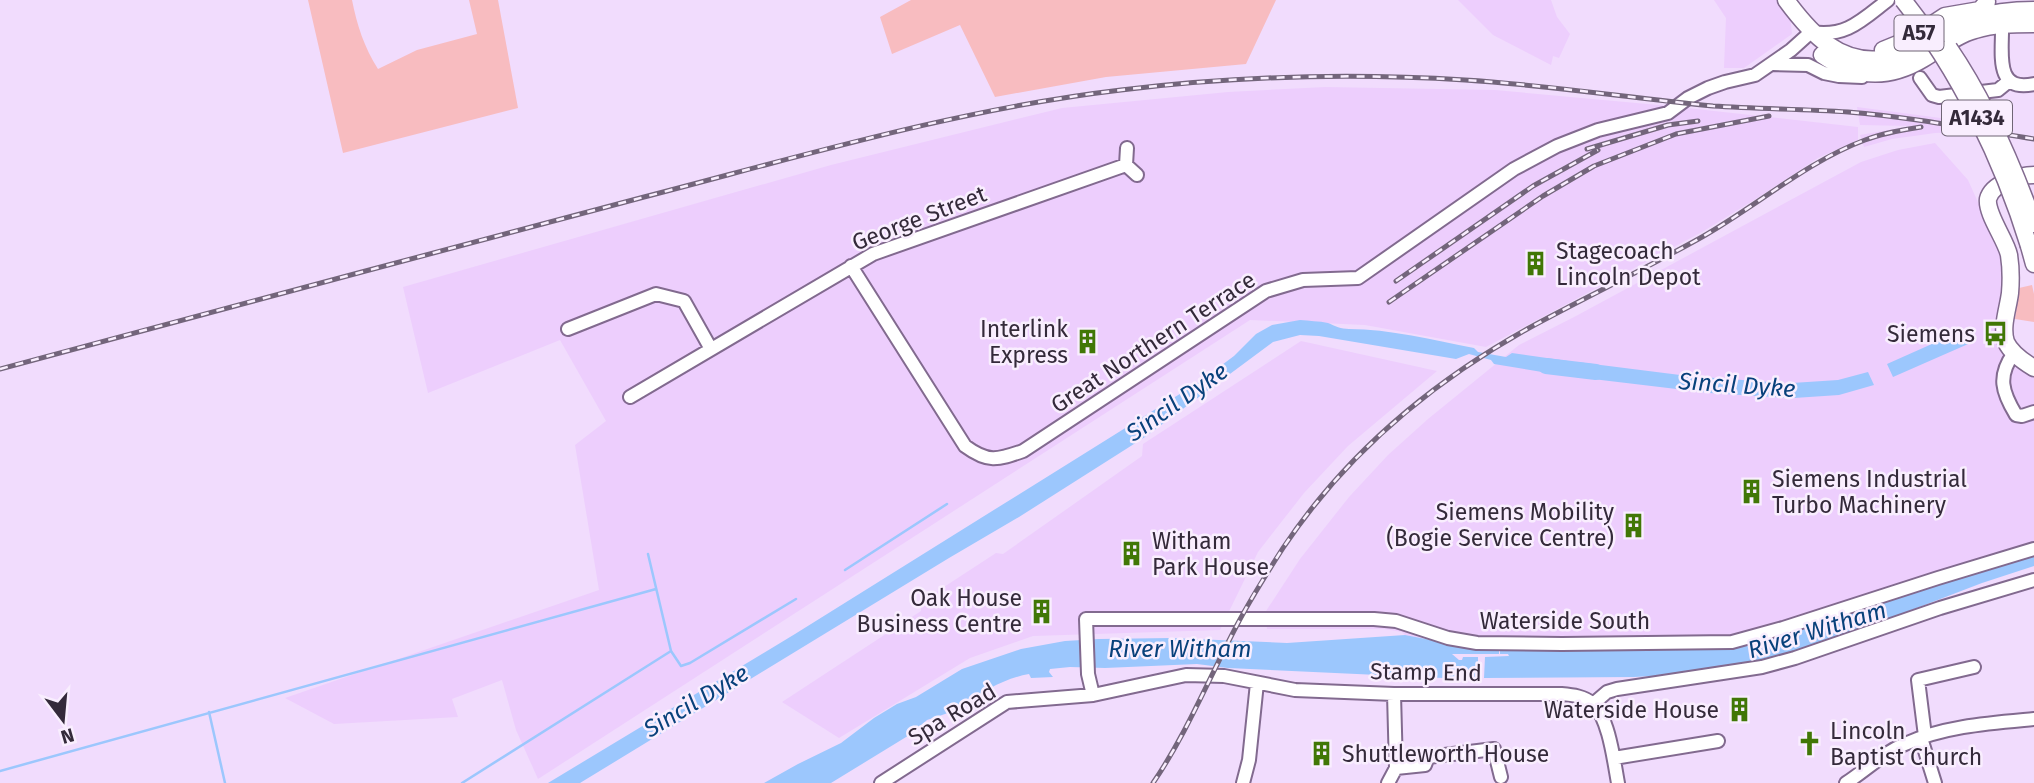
<svg xmlns="http://www.w3.org/2000/svg" width="2034" height="783" font-family="'Fira Sans',sans-serif">
<style>
.built{fill:#edcefd}
.green{fill:#f8bcc0}
.water{fill:#9cc7fd}
.lines{fill:none;stroke-linecap:round;stroke-linejoin:round}
.stream{stroke:#9cc7fd;stroke-width:2.5}
.river{stroke:#9cc7fd;stroke-width:16}
.minor-casing{stroke:#826a8f;stroke-width:16}
.major-casing{stroke:#826a8f;stroke-width:19}
.minor{stroke:#fff;stroke-width:12}
.major{stroke:#fff;stroke-width:16}
.rail-casing{stroke:#73657b;stroke-width:5}
.rail{stroke:#f9eefe;stroke-width:2.5;stroke-dasharray:8;stroke-linecap:butt}
.major-bridge-casing{stroke:#826a8f;stroke-width:19;stroke-linecap:butt}
.major-bridge{stroke:#fff;stroke-width:16}
.labels{text-anchor:middle;dominant-baseline:central;stroke-width:5;stroke-linejoin:round;paint-order:stroke}
.shield{fill:#f9eefe;stroke:#6f6575;stroke-width:2}
.shield-label{font-size:21px;font-weight:bold;fill:#342a3a}
.street-label{font-size:23px;fill:#342a3a;stroke:#f9eefe}
.poi-label{font-size:23px;fill:#342a3a;stroke:#f9eefe;text-anchor:start}
.water-label{font-size:24px;font-style:italic;fill:#08417b;stroke:#f9eefe}
</style>
<rect width="100%" height="100%" fill="#f1dcfd"/>
<!-- built -->
<path class="built" d="M1458,0H1551L1557,17L1570,34L1559,58L1553,56L1551,65L1493,35Z
M1714,0H1779L1790,15L1792,34L1744,68H1724L1726,18Z
M1325,87L1495,90L1669,106L1858,127V140L1818,158L1759,197L1702,232L1486,347L1365,325L1250,320L538,779L516,730L502,680L452,699L458,717L334,724L285,698L599,590L575,445L606,421L560,340L428,393L403,287L831,165L1062,108L1228,92Z
M1857,107L2009,127L2012,138L1968,132L1935,133L1892,139L1864,147L1860,135L1911,126L1860,125Z
M1935,143L1968,180L2004,260V300L1999,347L2034,370V552L1743,643L1458,647L1452,644L1405,635L1402,632L1384,629H1267L1266,611L1300,559L1349,497L1388,455L1428,419L1519,345L1576,316L1861,162L1898,150Z
M1301,341L1437,371L1348,446L1304,493L1258,552L1220,630L1033,636L970,658L839,738L782,702L921,611V602L996,553L1003,554L1142,456L1143,444Z"/>
<!-- green -->
<path class="green" d="M308,0H352C357,25 364,47 378,69L417,50L477,34L469,0H498L518,108L343,153Z
M911,0H1276L1246,64L1106,77L995,97L960,25L892,54L880,17Z
M2032,285L2034,294V322L2015,319L2019,288Z"/>
<!-- water -->
<path class="water" d="M1300,320C1309,321 1319,321 1328,323C1335,326 1341,329 1349,329C1389,329 1434,340 1474,348L1478,352L1506,357L1512,353L1568,361L1566,376L1494,364L1491,360L1469,354L1456,359L1319,336L1300,335L1273,342L1145,437L1019,517L949,558L580,783H548L795,634L1199,382L1234,356L1256,334L1272,325Z
M1970,327L1975,341L1893,377L1887,364Z
M1577,362L1688,376L1784,383L1786,398L1710,393L1576,377Z
M1868,372L1874,385L1839,395L1794,398L1792,383L1838,380Z
M2034,552V566L1982,583L1888,619L1887,616L1860,622L1862,629L1800,651L1770,659L1670,675L1634,677L1484,678L1485,657L1509,656L1508,654H1500V647L1723,646Z
M1405,635L1452,644L1458,647H1499V654H1452L1459,660H1462L1463,657H1478V678L1465,679L1228,668L1197,664L1105,668L1070,667L1050,669L1049,672L1053,677L1031,678L1029,674C1006,678 982,691 966,705H961L951,712L927,720L911,734L831,783H764L798,764L841,743L874,718L897,704L916,697L962,669L1021,649L1065,641L1099,639L1171,638L1287,643Z"/>
<g class="lines">
<!-- stream -->
<path class="stream" d="M648,554L671,651L681,666L690,663L796,599
M845,570L947,504
M209,712L225,783
M0,771L656,589
M462,783L671,651"/>
<!-- river -->
<path class="river" d="M1546,366L1596,372"/>
<defs>
<path id="minor" d="M2002,24C2003,51 1993,93 2034,84
M1773,64L1808,65L1824,73L1839,76L1862,77
M1920,78L1932,95L1939,97L1998,90L2009,81
M1126,165L1127,148
M851,266L965,446C988,463 997,460 1023,451L1266,291L1303,280L1358,278L1514,169L1557,146L1598,130L1668,113L1688,98L1708,88L1725,82L1755,75L1791,50L1811,32C1846,38 1862,20 1888,0
M568,329L656,294L684,301L711,349
M2014,353C1997,376 2002,392 2016,415L2022,416L2034,412
M630,397L873,254L1126,165L1137,175
M1093,695L1088,674L1086,619H1374L1396,621L1448,638L1477,643L1562,644L1732,642L1783,628L1938,578L2034,549
M1593,704L1607,692L1617,689L1762,667L1795,658L1940,608L2034,580
M1925,736L1918,680L1974,667
M1921,738L1935,783
M1614,758L1718,741
M1396,768L1425,765L1428,757L1494,749L1501,777
M881,783L1007,702L1093,695L1186,675L1224,676L1295,690L1394,694H1561C1572,695 1584,696 1593,704C1609,718 1614,762 1618,783
M1243,783L1249,760L1257,683
M1388,783L1396,768L1394,694
M1846,783C1866,770 1883,753 1905,744C1944,726 1991,723 2034,719"/>
<path id="major" d="M1786,0C1811,34 1841,67 1887,58C1898,56 1909,54 1918,49C1936,39 1950,25 1970,19C1990,13 2013,10 2034,10
M1883,50L1910,39L1945,16L1980,10L1987,2
M1822,55C1855,78 1888,80 1923,59C1940,49 1956,35 1975,30C1994,24 2014,24 2034,24
M2034,175C2020,175 1992,183 1988,199C1986,214 2006,240 2009,255C2011,268 2011,281 2010,293C2008,309 2001,327 2006,342C2011,353 2024,362 2034,368
M2029,246L2034,264"/>
</defs>
<!-- minor casing -->
<use href="#minor" class="minor-casing"/>
<!-- major casing -->
<use href="#major" class="major-casing"/>
<!-- minor -->
<use href="#minor" class="minor"/>
<!-- major -->
<use href="#major" class="major"/>
<defs>
<path id="rail" d="M1587,149L1668,125L1698,121
M1396,281L1533,186L1598,150
M1389,302L1543,196L1594,166L1676,134L1769,116
M0,369C215,311 429,254 644,197C802,156 959,109 1121,90C1235,76 1350,73 1465,80C1548,85 1630,98 1713,106C1758,109 1803,109 1848,112C1910,117 1973,129 2034,139
M1153,783C1187,733 1209,678 1237,625C1251,598 1267,573 1283,548C1345,455 1432,382 1529,328C1586,297 1645,269 1702,237C1755,207 1808,161 1865,140C1883,133 1902,130 1921,127"/>
</defs>
<!-- rail casing -->
<use href="#rail" class="rail-casing"/>
<!-- rail -->
<use href="#rail" class="rail"/>
<defs>
<path id="major-bridge" d="M1903,0C1959,70 2003,161 2029,246
M1949,48C1986,102 2012,163 2034,224"/>
</defs>
<!-- major-bridge casing -->
<use href="#major-bridge" class="major-bridge-casing"/>
<!-- major-bridge -->
<use href="#major-bridge" class="major-bridge"/>
</g>
<!-- icons -->
<defs>
<symbol id="building-bare" viewBox="-9 -9 18 18"><path d="M-4-6H4V6H1V3H-1V6H-4ZM-2.5-4.3h1.7v1.8h-1.7ZM.8-4.3h1.7v1.8H.8ZM-2.5-1h1.7V.8h-1.7ZM.8-1h1.7V.8H.8Z" fill="#417706" stroke="#f9eefe" stroke-width="2.5" paint-order="stroke"/></symbol>
<symbol id="bus-bare" viewBox="-9 -9 18 18"><path d="M-5-6H5V4H4V6H2V4H-2V6H-4V4H-5ZM-3.5-4V0h7V-4ZM-3.5 1.2v1.5H-2V1.2ZM2 1.2v1.5H3.5V1.2Z" fill="#417706" stroke="#f9eefe" stroke-width="2.5" paint-order="stroke"/></symbol>
<symbol id="church-bare" viewBox="-9 -9 18 18"><path d="M-1.2-6h2.4v3.5h3.3v2.4h-3.3V6h-2.4V-.1h-3.3v-2.4h3.3Z" fill="#417706" stroke="#f9eefe" stroke-width="2.5" paint-order="stroke"/></symbol>
</defs>
<g fill-rule="evenodd">
<use href="#building-bare" x="1518" y="246" width="35" height="35"/>
<use href="#bus-bare" x="1978" y="316" width="35" height="35"/>
<use href="#building-bare" x="1070" y="324" width="35" height="35"/>
<use href="#building-bare" x="1734" y="474" width="35" height="35"/>
<use href="#building-bare" x="1616" y="508" width="35" height="35"/>
<use href="#building-bare" x="1114" y="536" width="35" height="35"/>
<use href="#building-bare" x="1024" y="594" width="35" height="35"/>
<use href="#building-bare" x="1722" y="692" width="35" height="35"/>
<use href="#church-bare" x="1792" y="726" width="35" height="35"/>
<use href="#building-bare" x="1304" y="736" width="35" height="35"/>
</g>
<g class="labels">
<!-- shield labels -->
<g class="shield">
<rect x="1894.5" y="15.5" width="49" height="35" rx="5"/>
<rect x="1942" y="100.5" width="70" height="35" rx="5"/>
</g>
<g class="shield-label">
<text x="1919" y="33">A57</text>
<text x="1977" y="118">A1434</text>
</g>
<!-- street labels -->
<g class="street-label">
<text transform="translate(919 218) rotate(-21)">George Street</text>
<text transform="translate(1153 342) rotate(-33)">Great Northern Terrace</text>
<text x="1565" y="621">Waterside South</text>
<text transform="translate(1426 672) rotate(1)">Stamp End</text>
<text transform="translate(952 714) rotate(-31)">Spa Road</text>
</g>
<!-- poi labels -->
<g class="poi-label">
<text x="1556" y="251">Stagecoach<tspan x="1556" dy="26">Lincoln Depot</tspan></text>
<text x="1068" y="329" text-anchor="end">Interlink<tspan x="1068" dy="26">Express</tspan></text>
<text x="1975" y="334" text-anchor="end">Siemens</text>
<text x="1772" y="479">Siemens Industrial<tspan x="1772" dy="26">Turbo Machinery</tspan></text>
<text x="1614" y="512" text-anchor="end">Siemens Mobility<tspan x="1614" dy="26">(Bogie Service Centre)</tspan></text>
<text x="1152" y="541">Witham<tspan x="1152" dy="26">Park House</tspan></text>
<text x="1022" y="598" text-anchor="end">Oak House<tspan x="1022" dy="26">Business Centre</tspan></text>
<text x="1719" y="710" text-anchor="end">Waterside House</text>
<text x="1830" y="731">Lincoln<tspan x="1830" dy="26">Baptist Church</tspan></text>
<text x="1342" y="754">Shuttleworth House</text>
</g>
<!-- water labels -->
<g class="water-label">
<text transform="translate(1737 385) rotate(4)">Sincil Dyke</text>
<text transform="translate(1177 402) rotate(-35)">Sincil Dyke</text>
<text transform="translate(1817 630) rotate(-17)">River Witham</text>
<text x="1180" y="649">River Witham</text>
<text transform="translate(696 701) rotate(-31)">Sincil Dyke</text>
</g>
</g>
<!-- north arrow -->
<g transform="translate(63 720) rotate(164)" stroke="#f9eefe" stroke-width="5" paint-order="stroke">
<path d="M0-5L12 26L0 18L-12 26Z" fill="#342a3a"/>
<text y="-10" font-size="19" font-weight="bold" text-anchor="middle" fill="#342a3a">N</text>
</g>
</svg>
